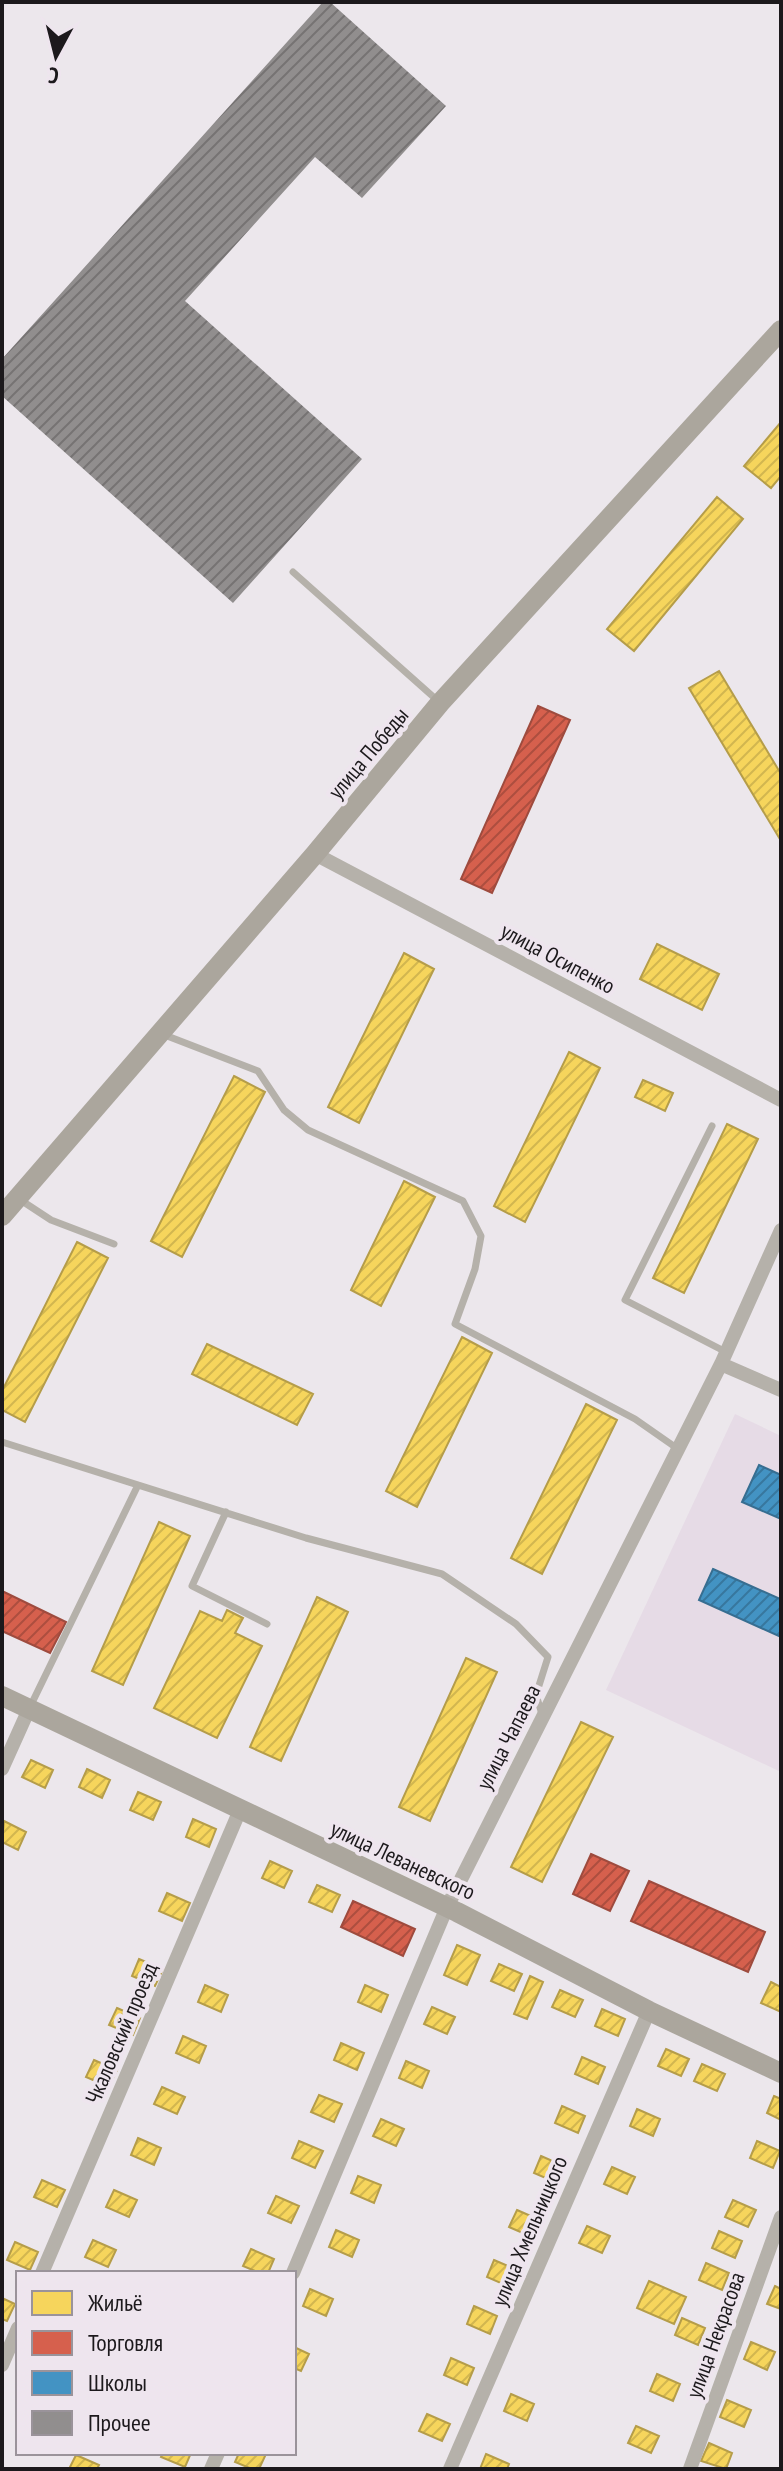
<svg xmlns="http://www.w3.org/2000/svg" width="783" height="2471" font-family="'PT Sans Narrow',sans-serif">
<style>
.built{fill:#e6dbe6}
.homes{fill:url(#homes-hatch);stroke:#b59d49;stroke-width:2}
.shops{fill:url(#shops-hatch);stroke:#9e4b3e;stroke-width:2}
.schools{fill:url(#schools-hatch);stroke:#376e91;stroke-width:2}
.building{fill:url(#building-hatch)}
.lines{fill:none;stroke-linecap:round;stroke-linejoin:round}
.lane{stroke:#b5b1aa;stroke-width:7}
.street{stroke:#b5b1aa;stroke-width:14}
.secondary{stroke:#aba69d;stroke-width:20}
.labels{text-anchor:middle;dominant-baseline:central;stroke-width:8;stroke-linejoin:round;paint-order:stroke}
.street-label{font-size:22px;fill:#1c191c;stroke:#eee5ee}
</style>
<defs>
<pattern id="homes-hatch" width="6" height="6" patternUnits="userSpaceOnUse" patternTransform="scale(2)"><rect width="6" height="6" fill="#f6d55c"/><path d="M-1 1l2-2M0 6l6-6M5 7l2-2" fill="none" stroke="#d2b64f"/></pattern>
<pattern id="shops-hatch" width="6" height="6" patternUnits="userSpaceOnUse" patternTransform="scale(2)"><rect width="6" height="6" fill="#d6604d"/><path d="M-1 1l2-2M0 6l6-6M5 7l2-2" fill="none" stroke="#ad4e3f"/></pattern>
<pattern id="schools-hatch" width="6" height="6" patternUnits="userSpaceOnUse" patternTransform="scale(2)"><rect width="6" height="6" fill="#4393c3"/><path d="M-1 1l2-2M0 6l6-6M5 7l2-2" fill="none" stroke="#37779e"/></pattern>
<pattern id="building-hatch" width="6" height="6" patternUnits="userSpaceOnUse" patternTransform="scale(2)"><rect width="6" height="6" fill="#918e8e"/><path d="M-1 1l2-2M0 6l6-6M5 7l2-2" fill="none" stroke="#767373"/></pattern>
</defs>
<rect width="100%" height="100%" fill="#ece7ec"/>
<!-- built -->
<path class="built" d="M735,1414L781,1436V1772L606,1690Z"/>
<!-- homes -->
<path class="homes" d="M781,422V476L771,488L744,466Z
M717,497L743,519L634,651L607,629Z
M719,671L781,774V841L689,688Z
M657,944L719,974L702,1010L640,979Z
M404,953L434,969L359,1123L328,1107Z
M569,1052L600,1068L525,1222L494,1206Z
M234,1076L265,1092L182,1257L151,1241Z
M643,1080L673,1093L665,1111L635,1097Z
M727,1124L758,1139L684,1293L653,1278Z
M404,1181L435,1197L381,1306L351,1290Z
M77,1242L108,1258L25,1422L2,1410V1391Z
M462,1337L492,1353L417,1507L386,1491Z
M207,1344L313,1394L297,1425L192,1374Z
M586,1404L617,1420L542,1574L511,1558Z
M159,1522L190,1536L123,1685L92,1671Z
M317,1597L348,1612L281,1761L250,1747Z
M227,1610L243,1618L235,1633L262,1646L217,1738L154,1708L200,1611L222,1621Z
M466,1658L497,1672L430,1821L399,1807Z
M581,1722L613,1737L542,1882L511,1867Z
M31,1760L53,1770L45,1788L22,1777Z
M87,1769L110,1780L102,1798L79,1787Z
M138,1792L161,1802L153,1820L130,1810Z
M193,1819L216,1829L209,1847L186,1837Z
M4,1821L26,1832L18,1850L2,1842Z
M270,1861L292,1871L284,1888L262,1878Z
M317,1885L340,1895L332,1912L309,1902Z
M167,1893L190,1903L182,1921L159,1911Z
M457,1945L480,1955L467,1985L444,1975Z
M139,1959L163,1969L155,1986L132,1976Z
M499,1964L522,1974L514,1991L491,1981Z
M530,1976L543,1982L527,2019L514,2014Z
M771,1982L781,1987V2012L761,2003Z
M205,1985L228,1995L221,2012L198,2002Z
M365,1985L388,1995L381,2012L358,2002Z
M560,1990L583,2000L575,2017L552,2007Z
M432,2007L455,2017L447,2034L424,2024Z
M117,2008L140,2018L133,2035L109,2025Z
M602,2009L625,2019L618,2036L595,2026Z
M183,2036L206,2046L199,2063L176,2053Z
M341,2043L364,2053L357,2070L334,2060Z
M666,2049L689,2059L681,2076L658,2066Z
M582,2057L605,2067L598,2084L575,2074Z
M94,2060L117,2070L109,2087L86,2077Z
M406,2061L429,2071L422,2088L399,2078Z
M702,2064L725,2074L717,2091L694,2081Z
M162,2087L185,2097L177,2114L154,2104Z
M319,2095L342,2104L334,2122L311,2112Z
M774,2096L781,2099V2120L767,2113Z
M562,2106L585,2116L578,2133L555,2123Z
M637,2109L660,2119L653,2136L630,2126Z
M381,2119L404,2129L396,2146L373,2136Z
M138,2138L161,2148L154,2165L131,2155Z
M299,2141L323,2151L315,2168L292,2158Z
M757,2141L780,2151L773,2168L750,2158Z
M541,2156L564,2166L557,2183L534,2173Z
M612,2167L635,2177L627,2194L604,2184Z
M358,2176L381,2185L374,2203L351,2193Z
M42,2180L65,2190L57,2207L34,2197Z
M114,2190L137,2200L129,2217L106,2207Z
M276,2196L299,2206L291,2223L268,2213Z
M733,2200L756,2210L748,2227L725,2217Z
M517,2210L540,2220L532,2237L509,2227Z
M587,2226L610,2236L602,2253L579,2243Z
M336,2230L359,2240L352,2257L329,2247Z
M719,2231L742,2241L735,2258L712,2248Z
M93,2240L116,2250L108,2267L85,2257Z
M15,2242L38,2252L30,2270L7,2260Z
M251,2249L274,2259L268,2273H260L243,2266Z
M494,2260L517,2270L510,2287L487,2277Z
M706,2263L729,2273L722,2290L699,2280Z
M649,2281L686,2297L674,2324L637,2308Z
M775,2286L781,2289V2309L767,2304Z
M310,2289L333,2299L326,2316L303,2306Z
M2,2298L15,2304L7,2321L2,2319Z
M474,2306L497,2316L490,2334L467,2324Z
M682,2318L705,2328L698,2345L675,2335Z
M751,2342L775,2352L767,2370L744,2359Z
M294,2347L309,2354L301,2371L294,2368Z
M451,2358L474,2368L467,2385L444,2375Z
M657,2374L680,2384L673,2401L650,2391Z
M511,2394L534,2404L527,2421L504,2411Z
M727,2400L751,2410L744,2427L720,2417Z
M427,2414L450,2424L442,2441L419,2431Z
M636,2426L659,2436L651,2453L628,2443Z
M709,2443L732,2453L726,2469L701,2461Z
M163,2453H191L185,2467L161,2457Z
M239,2453H262L266,2454L259,2469H252L235,2462Z
M486,2454L509,2464L507,2469H480Z
M76,2455L99,2465L97,2469H69Z"/>
<!-- shops -->
<path class="shops" d="M538,706L570,720L492,893L461,879Z
M2,1591L66,1622L50,1653L2,1631Z
M591,1854L629,1871L610,1911L573,1894Z
M649,1881L765,1932L748,1972L631,1921Z
M353,1901L415,1929L403,1956L341,1927Z"/>
<!-- schools -->
<path class="schools" d="M759,1465L781,1475V1519L742,1502Z
M713,1569L780,1599L781,1596V1637L699,1600Z"/>
<!-- building -->
<path class="building" d="M323,2H330L446,106L362,198L315,157L185,301L362,459L233,603L2,396V359Z"/>
<g class="lines">
<!-- lane -->
<path class="lane" d="M293,572L438,701
M162,1034L258,1071L284,1110L308,1130L463,1201L481,1236L475,1269L455,1324L635,1419L678,1449
M712,1126L625,1300L726,1352
M19,1199L51,1220L114,1244
M2,1442L306,1538L442,1574L516,1624L548,1657L536,1695L542,1714
M226,1512L192,1586L267,1624
M30,1707L138,1485"/>
<!-- street -->
<path class="street" d="M315,854L781,1100
M721,1364L781,1390
M2,1769L29,1709
M42,2273L240,1810
M293,2273L447,1907L721,1364L781,1230
M2,2365L18,2328
M211,2469L218,2453
M450,2469L649,2011
M690,2469L781,2217"/>
<!-- secondary -->
<path class="secondary" d="M2,1216L315,854L440,703L781,330
M2,1696L457,1912L649,2011L781,2073"/>
</g>
<g class="labels">
<!-- street labels -->
<g class="street-label">
<text transform="translate(368 753) rotate(-50)">улица Победы</text>
<text transform="translate(558 958) rotate(28)">улица Осипенко</text>
<text transform="translate(508 1737) rotate(-63)">улица Чапаева</text>
<text transform="translate(403 1860) rotate(25)">улица Леваневского</text>
<text transform="translate(121 2033) rotate(-67)">Чкаловский проезд</text>
<text transform="translate(529 2231) rotate(-67)">улица Хмельницкого</text>
<text transform="translate(715 2335) rotate(-70)">улица Некрасова</text>
</g>
</g>
<!-- border -->
<rect width="783" height="2471" fill="none" stroke="#1c191c" stroke-width="8"/>
<!-- legend -->
<rect x="16" y="2271" width="280" height="184" fill="#eee5ee" stroke="#9a939a" stroke-width="2"/>
<rect x="32" y="2291" width="40" height="24" fill="#f6d55c" stroke="#9a939a" stroke-width="2"/>
<text x="88" y="2311" font-size="24" fill="#1c191c">Жильё</text>
<rect x="32" y="2331" width="40" height="24" fill="#d6604d" stroke="#9a939a" stroke-width="2"/>
<text x="88" y="2351" font-size="24" fill="#1c191c">Торговля</text>
<rect x="32" y="2371" width="40" height="24" fill="#4393c3" stroke="#9a939a" stroke-width="2"/>
<text x="88" y="2391" font-size="24" fill="#1c191c">Школы</text>
<rect x="32" y="2411" width="40" height="24" fill="#918e8e" stroke="#9a939a" stroke-width="2"/>
<text x="88" y="2431" font-size="24" fill="#1c191c">Прочее</text>
<!-- north arrow -->
<g transform="translate(56 56) rotate(187)" stroke="#eee5ee" stroke-width="6" paint-order="stroke">
<path d="M0-6L14 30L0 20L-14 30Z" fill="#1c191c"/>
<text y="-12" font-size="22" font-weight="bold" text-anchor="middle" fill="#1c191c">С</text>
</g>
</svg>
